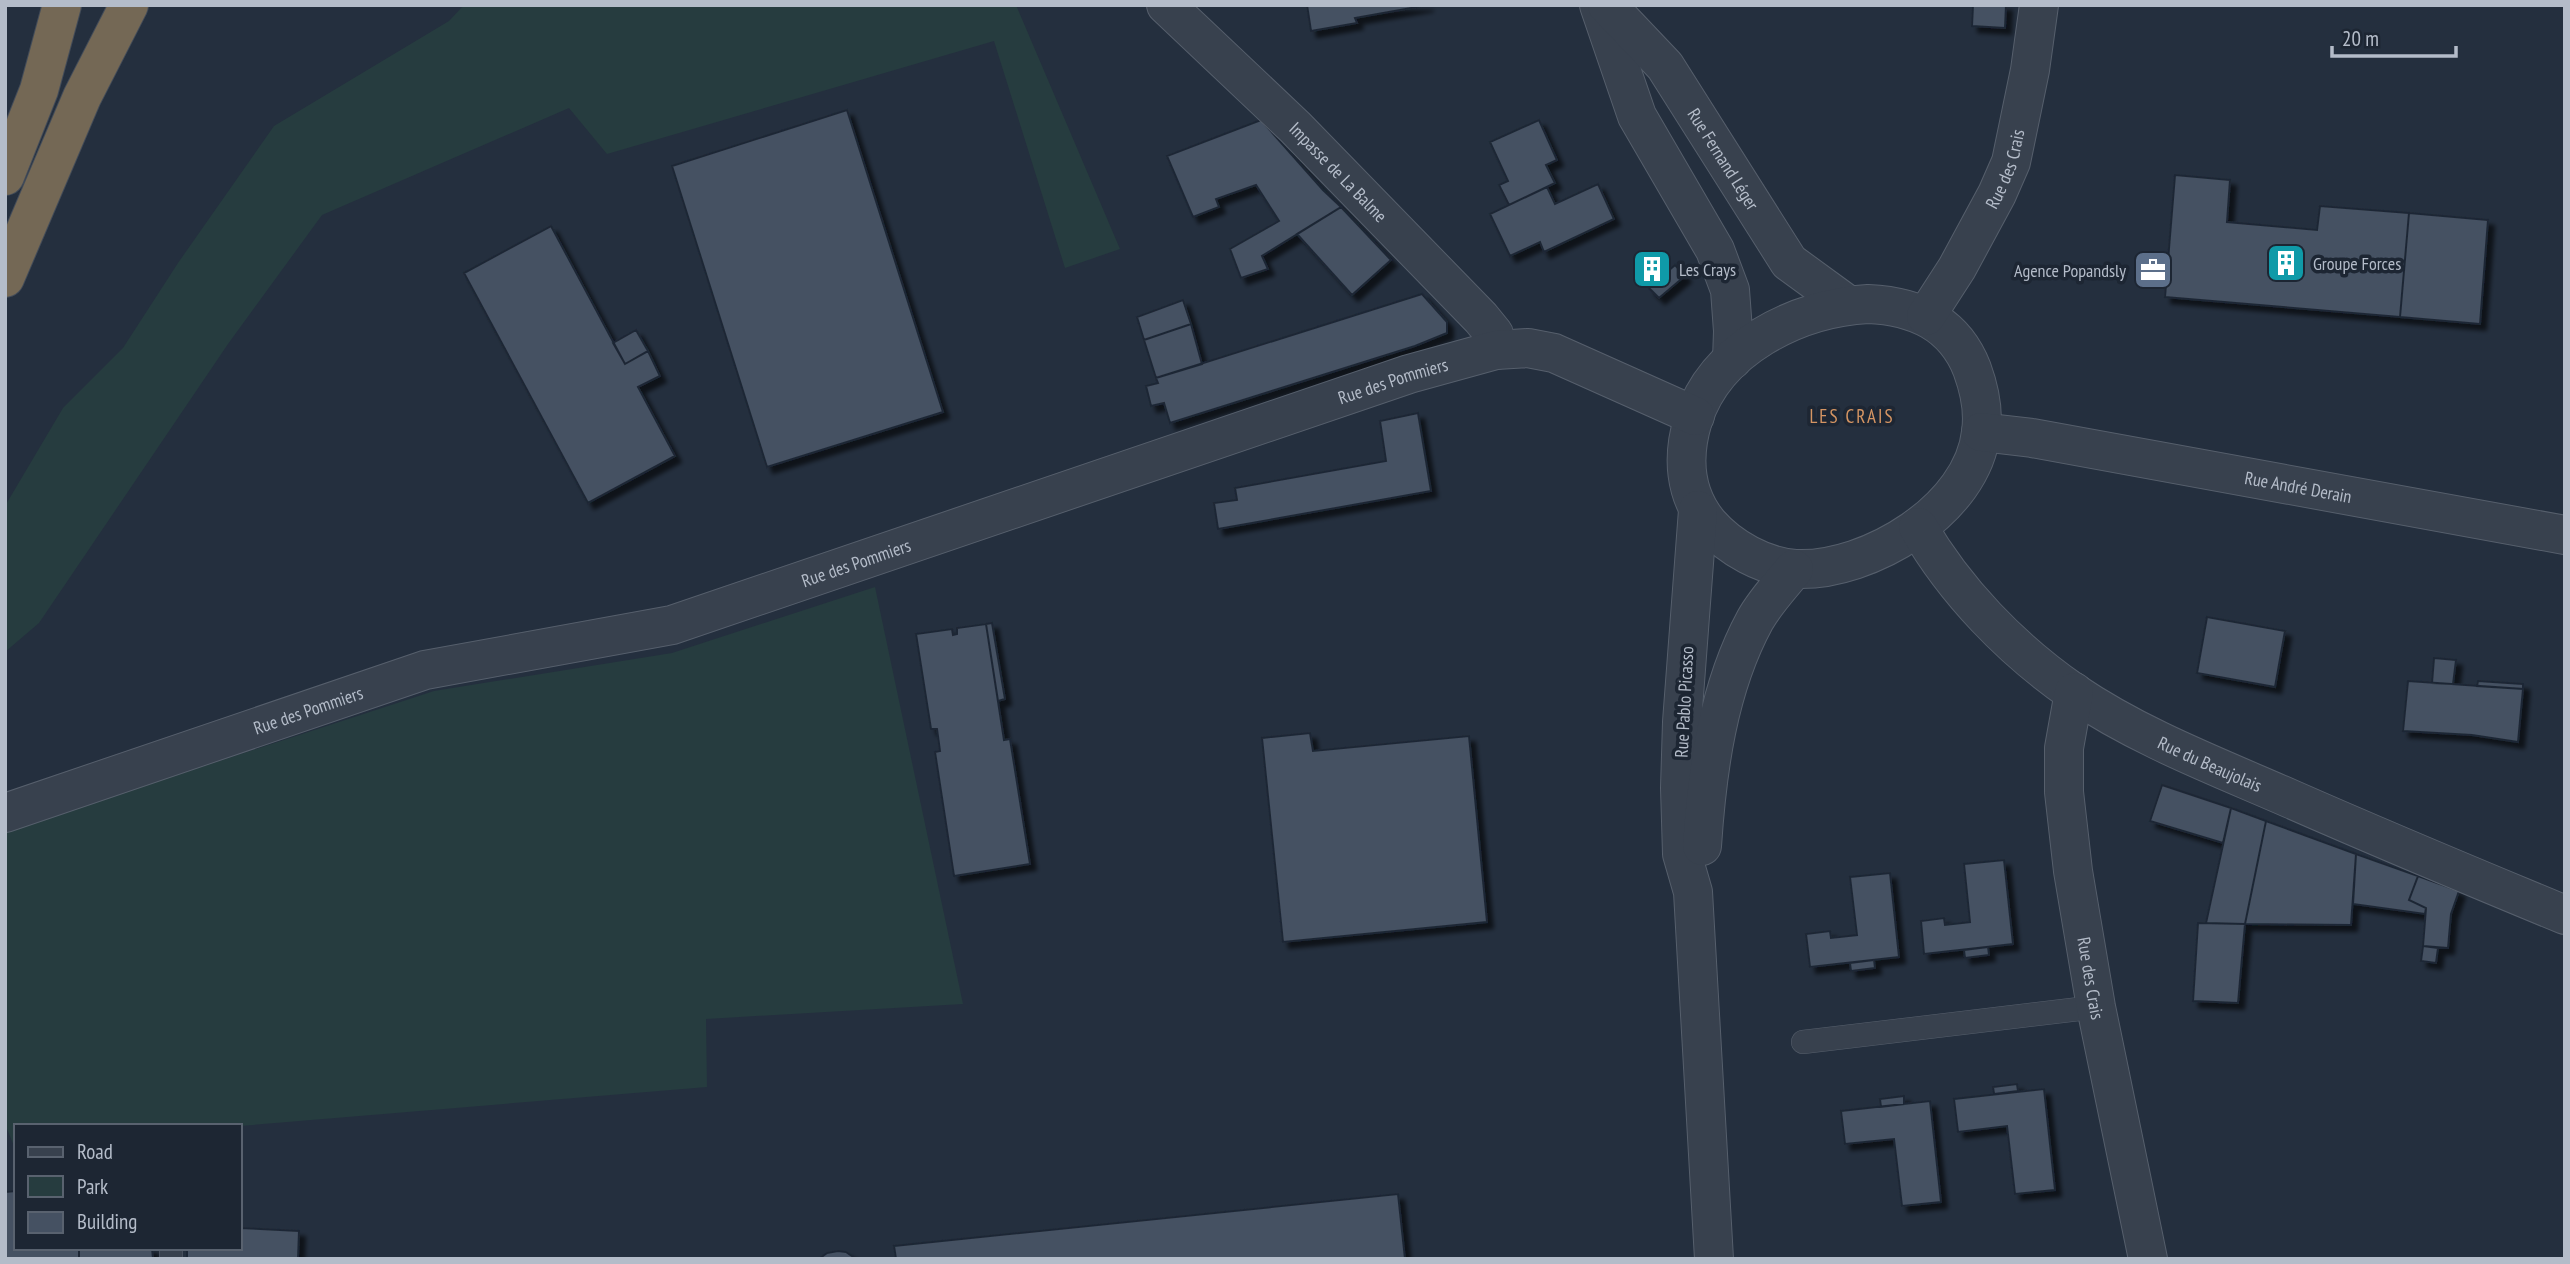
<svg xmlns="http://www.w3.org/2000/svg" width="2570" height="1264" font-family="'PT Sans Narrow',sans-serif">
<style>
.green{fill:#263c3f}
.building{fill:#455162;stroke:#1f2835;stroke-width:2;filter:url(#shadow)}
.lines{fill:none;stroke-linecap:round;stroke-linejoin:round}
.service-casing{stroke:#565f6c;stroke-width:24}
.minor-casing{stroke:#565f6c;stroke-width:40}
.motorway-casing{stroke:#434c59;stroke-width:40}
.service{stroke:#38414e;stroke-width:23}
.minor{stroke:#38414e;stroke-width:38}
.motorway{stroke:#746855;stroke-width:38}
.labels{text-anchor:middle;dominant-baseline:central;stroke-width:7;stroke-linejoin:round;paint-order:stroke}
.street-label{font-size:18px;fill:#b4bcc9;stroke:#1d2633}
.poi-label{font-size:18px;fill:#b4bcc9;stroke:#1d2633;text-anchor:start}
.neighbourhood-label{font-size:19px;letter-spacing:2px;fill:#d59563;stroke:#1d2633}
</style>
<defs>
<filter id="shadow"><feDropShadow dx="6" dy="6" stdDeviation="2" flood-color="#0009"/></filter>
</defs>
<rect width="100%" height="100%" fill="#242f3e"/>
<!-- green -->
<path class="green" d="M464,5H1016L1120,249L1065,268L994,41L607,154L569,108L322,215L228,344L39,623L5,652V506L63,408L123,348L178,263L274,126L449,21Z
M875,587L963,1004L706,1019L707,1087L240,1126H16L14,1146L5,1124V831L434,691L672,653Z"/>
<!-- building -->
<path class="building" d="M1307,5H1428L1355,18L1357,23L1311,31Z
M1973,5H2006L2005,28L1972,26Z
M847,110L943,412L767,467L672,166Z
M1261,120L1323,190L1341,207L1262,256L1268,269L1241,278L1230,249L1279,221L1256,185L1216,199L1219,207L1193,217L1167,156Z
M1539,120L1557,160L1546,165L1555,183L1509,205L1499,185L1508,181L1490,142Z
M2175,175L2230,180L2227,222L2317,230L2320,206L2409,213L2400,317L2165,297Z
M1598,184L1614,219L1544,252L1540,242L1510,256L1490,214L1547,187L1555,204Z
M1341,207L1391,260L1352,295L1297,234Z
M2409,213L2488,220L2480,324L2400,317Z
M551,226L625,364L648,351L660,376L638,387L675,456L588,503L464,273Z
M1655,257L1665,266L1648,281L1639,271Z
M1675,265L1685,276L1659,298L1649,288Z
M1422,294L1447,322V333L1415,346L1170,423L1164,403L1151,406L1146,386L1158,383L1156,378Z
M1183,300L1191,324L1144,340L1137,317Z
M1191,324L1202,364L1156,378L1144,340Z
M636,330L648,351L625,364L613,343Z
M1418,413L1431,491L1218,529L1214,503L1237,500L1235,488L1386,461L1380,421Z
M2207,617L2285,631L2275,687L2197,673Z
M992,623L1005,699L998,701L986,624Z
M986,624L1004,740L1010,739L1030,864L954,876L935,752L940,751L937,729H931L916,634L952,629L953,635L957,634V628Z
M2434,658L2456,660L2453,684L2432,683Z
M2408,681L2523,689L2518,742L2472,735L2403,731Z
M2478,681L2523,684V689L2477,686Z
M1310,733L1313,751L1469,736L1487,922L1283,942L1262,738Z
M2162,785L2231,808L2223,843L2150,821Z
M2231,808L2266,821L2245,924L2206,923Z
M2266,821L2356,854L2351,925L2245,924Z
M2356,854L2418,876L2409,900L2426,908L2425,914L2353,904Z
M2004,860L2013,944L1924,954L1921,921L1944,918L1945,925L1970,922L1964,864Z
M1890,873L1899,957L1810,967L1806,934L1830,931L1831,938L1857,935L1850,877Z
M2418,876L2459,891L2451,914L2448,948L2423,946L2426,908L2409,900Z
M2198,923L2245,924L2238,1003L2193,1001Z
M2423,946L2438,948L2436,963L2421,961Z
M1988,947L1989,955L1965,958L1964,950Z
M1874,960L1875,968L1851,971L1850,963Z
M2017,1084L2018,1091L1994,1094L1993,1087Z
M2044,1089L2055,1190L2015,1194L2007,1126L1958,1132L1954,1099Z
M1904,1096V1104L1881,1107L1880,1099Z
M1930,1101L1941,1202L1902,1206L1894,1139L1845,1144L1841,1111Z
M16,1191V1248H79V1259H5V1192Z
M1398,1194L1405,1259H896L894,1246Z
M240,1228L299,1231L298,1259H187V1248L239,1250Z
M79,1248H152L153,1259H79Z
M838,1251L846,1252L856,1259H819L827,1253Z"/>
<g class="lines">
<defs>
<path id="service" d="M1803,1042L2096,1007
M171,1259V1248"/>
<g id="minor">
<path id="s1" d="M1166,5L1295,127L1481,318L1494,334L1496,350"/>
<path d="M1599,5L1637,116L1715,250L1730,290L1733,331L1732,360"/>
<path id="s2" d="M1607,5L1665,66L1789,262L1848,305"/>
<path d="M1868,304C1915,306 1954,323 1972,369C1979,388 1984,411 1981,432C1973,509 1869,572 1796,569C1764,567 1730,548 1709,524C1684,494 1682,456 1693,420C1716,348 1797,308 1868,304Z"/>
<path id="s3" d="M1926,316L1957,268L1997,194L2011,162L2030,70L2039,5"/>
<path id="s4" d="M1981,432L2032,438L2565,535"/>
<path d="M1698,510L1682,722L1680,788L1682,854L1693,892L1714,1259"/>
<path id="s5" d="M1918,527C1955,591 2011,649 2073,692C2139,737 2218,767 2291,799C2382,839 2473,877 2565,915"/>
<path id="s6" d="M2074,692L2064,748V792L2073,871L2096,1007L2148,1259"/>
<path id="s7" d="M5,813L425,670L672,625L1409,374L1496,350L1528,348L1554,353L1695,416"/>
<path d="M1702,846C1707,770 1718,688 1755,620C1765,602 1781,585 1794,569"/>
</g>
<path id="motorway" d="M5,176L39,90L62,5
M5,278L82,97L129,5"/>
</defs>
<!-- service casing -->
<use href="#service" class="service-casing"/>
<!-- minor casing -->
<use href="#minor" class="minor-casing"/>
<!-- motorway casing -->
<use href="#motorway" class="motorway-casing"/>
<!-- service -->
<use href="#service" class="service"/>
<!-- minor -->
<use href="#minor" class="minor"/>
<!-- motorway -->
<use href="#motorway" class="motorway"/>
</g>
<!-- icons -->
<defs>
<symbol id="building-square" viewBox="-11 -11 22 22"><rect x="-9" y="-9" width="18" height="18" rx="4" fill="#0f9aa8" stroke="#1d2633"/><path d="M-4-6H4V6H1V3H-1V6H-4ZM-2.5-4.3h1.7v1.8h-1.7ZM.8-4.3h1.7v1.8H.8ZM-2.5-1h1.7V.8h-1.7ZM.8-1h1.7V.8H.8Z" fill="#fff"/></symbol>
<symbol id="office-square" viewBox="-11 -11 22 22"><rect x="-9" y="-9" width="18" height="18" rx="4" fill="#5c6f8a" stroke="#1d2633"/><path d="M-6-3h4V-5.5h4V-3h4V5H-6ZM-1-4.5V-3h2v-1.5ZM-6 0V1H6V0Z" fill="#fff"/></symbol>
</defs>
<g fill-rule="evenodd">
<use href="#building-square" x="2264" y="241" width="44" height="44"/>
<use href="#building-square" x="1630" y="247" width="44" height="44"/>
<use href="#office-square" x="2131" y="248" width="44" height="44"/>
</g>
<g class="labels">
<!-- street labels -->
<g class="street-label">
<text stroke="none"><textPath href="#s2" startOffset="194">Rue Fernand Léger</textPath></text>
<text stroke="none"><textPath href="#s3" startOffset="168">Rue des Crais</textPath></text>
<text stroke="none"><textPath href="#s1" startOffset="240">Impasse de La Balme</textPath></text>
<text stroke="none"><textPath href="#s7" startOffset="1456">Rue des Pommiers</textPath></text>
<text stroke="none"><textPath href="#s4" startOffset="322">Rue André Derain</textPath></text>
<text stroke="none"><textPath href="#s7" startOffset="889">Rue des Pommiers</textPath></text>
<text transform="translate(1684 702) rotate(-87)">Rue Pablo Picasso</text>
<text stroke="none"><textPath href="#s7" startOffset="320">Rue des Pommiers</textPath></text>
<text stroke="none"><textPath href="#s5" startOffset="383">Rue du Beaujolais</textPath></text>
<text stroke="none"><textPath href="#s6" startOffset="289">Rue des Crais</textPath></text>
</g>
<!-- poi labels -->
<g class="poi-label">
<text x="2313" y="263">Groupe Forces</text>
<text x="1679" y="269">Les Crays</text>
<text x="2126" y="270" text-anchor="end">Agence Popandsly</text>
</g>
<!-- neighbourhood labels -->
<g class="neighbourhood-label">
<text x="1852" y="416">LES CRAIS</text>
</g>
</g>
<!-- border -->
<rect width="2570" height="1264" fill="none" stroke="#b4bcc9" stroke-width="14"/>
<!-- legend -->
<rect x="14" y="1124" width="228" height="126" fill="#1d2633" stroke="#59626f" stroke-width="2"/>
<rect x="28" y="1147" width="35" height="10" fill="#38414e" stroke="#59626f" stroke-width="2"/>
<text x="77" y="1159" font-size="21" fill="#b4bcc9">Road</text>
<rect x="28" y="1176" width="35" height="21" fill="#263c3f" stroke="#59626f" stroke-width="2"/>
<text x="77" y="1194" font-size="21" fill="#b4bcc9">Park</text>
<rect x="28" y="1212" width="35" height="21" fill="#455162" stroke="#59626f" stroke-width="2"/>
<text x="77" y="1229" font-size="21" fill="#b4bcc9">Building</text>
<!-- scale -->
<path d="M2332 46v10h124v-10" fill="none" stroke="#b4bcc9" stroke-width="3.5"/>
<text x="2342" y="46" font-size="21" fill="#b4bcc9" stroke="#1d2633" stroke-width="5" paint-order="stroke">20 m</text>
</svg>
